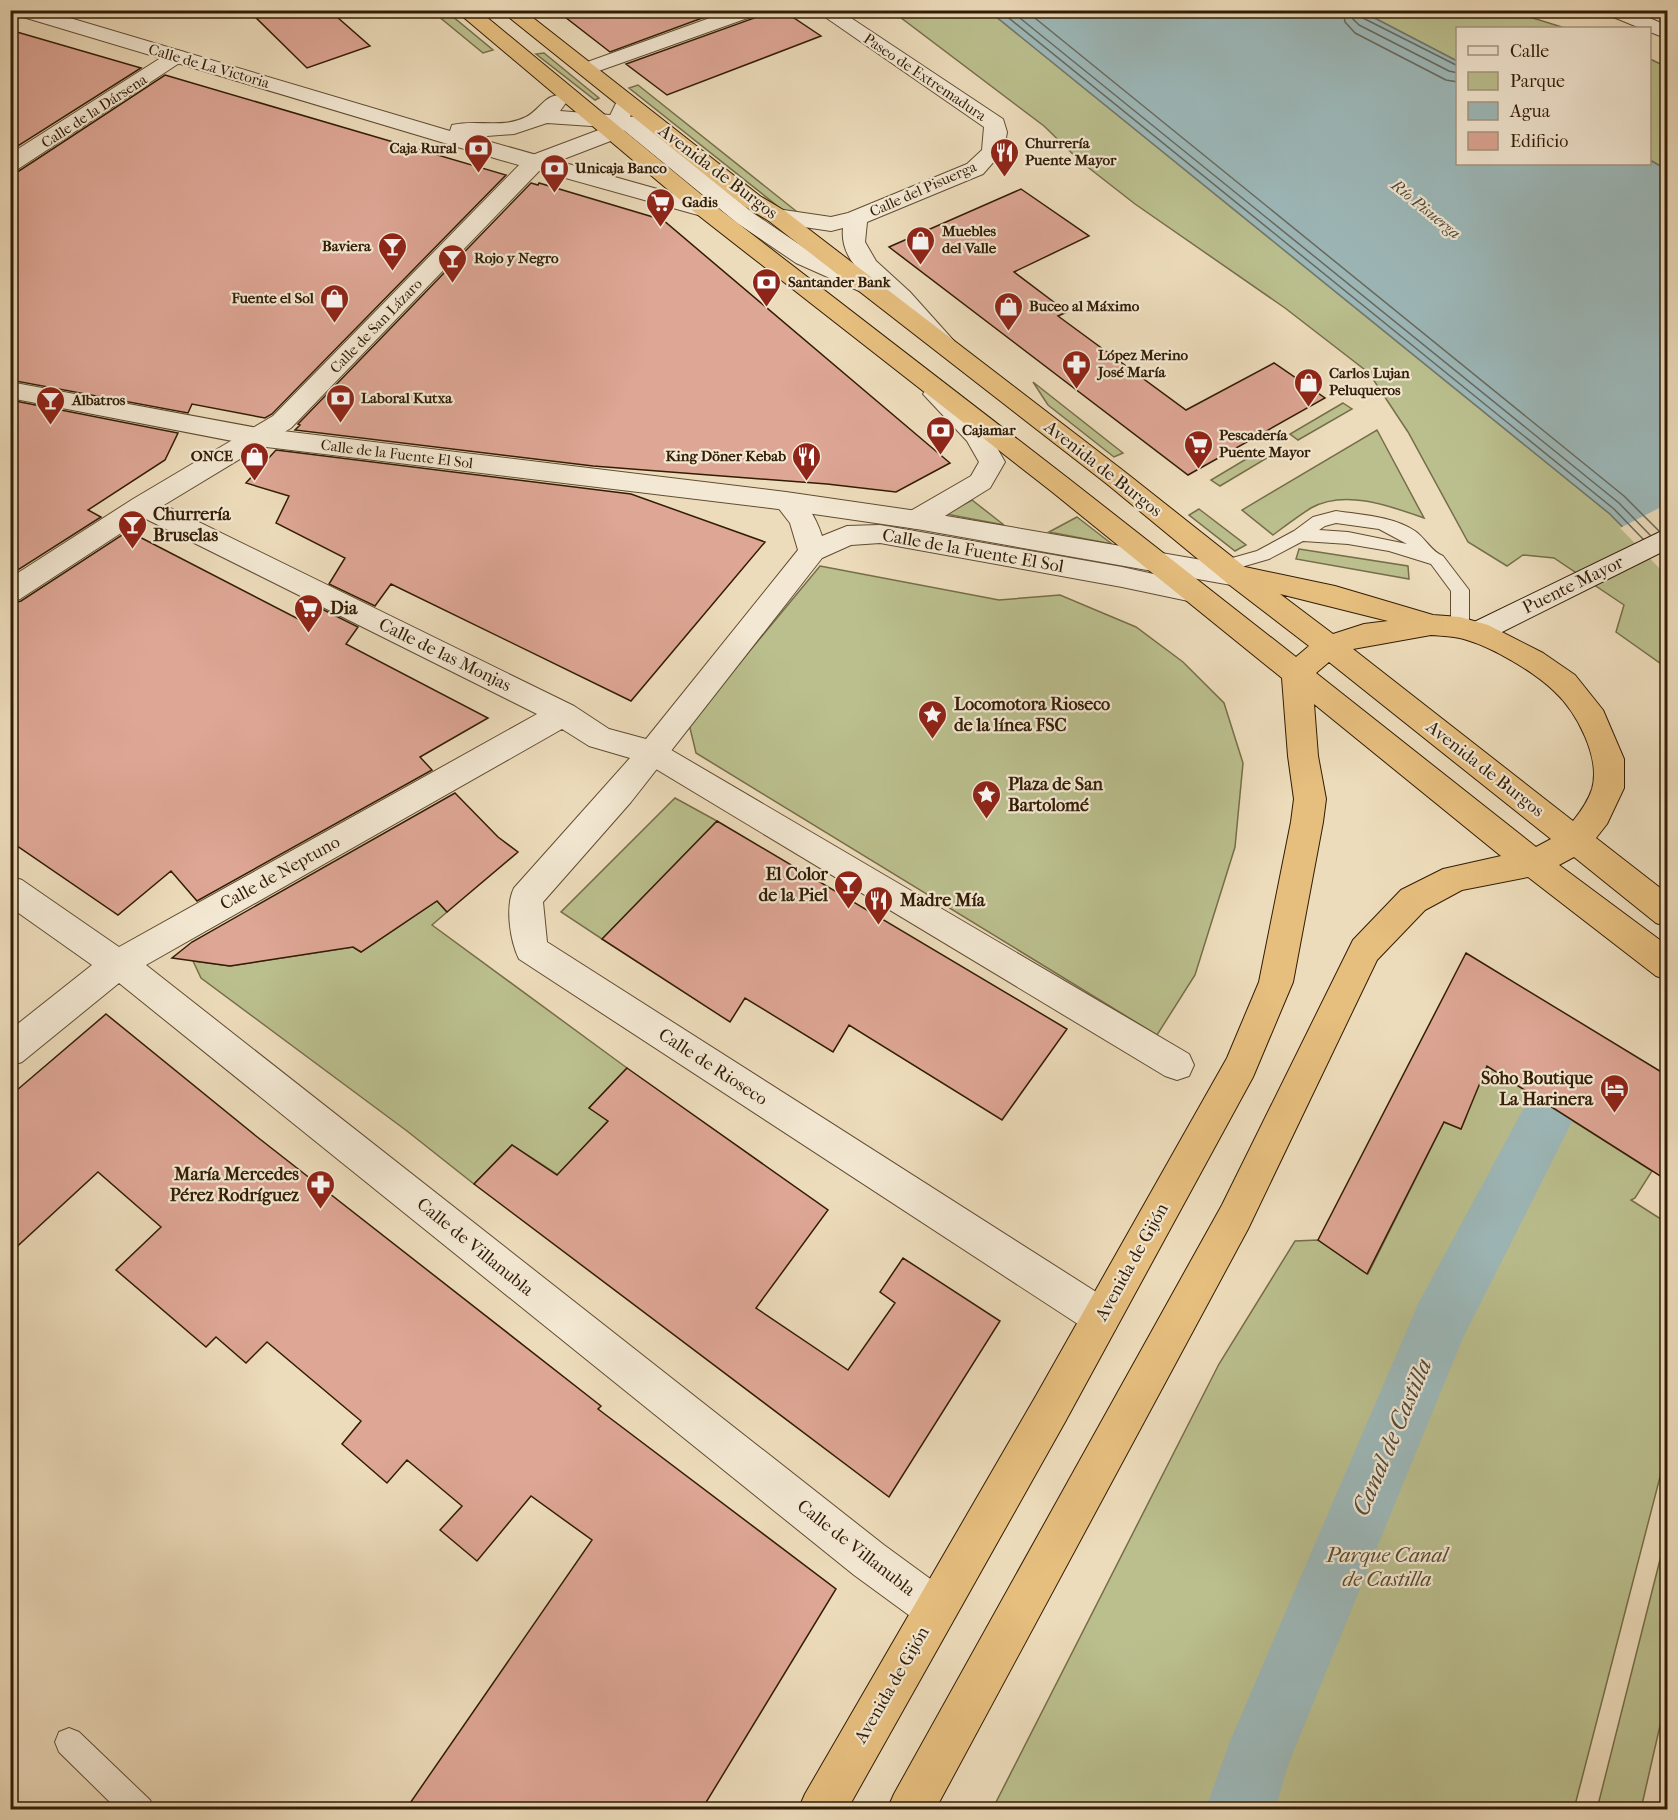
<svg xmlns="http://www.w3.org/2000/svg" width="1678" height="1820" font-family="'IM FELL French Canon',serif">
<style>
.green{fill:#bbbf8e;stroke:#766e49;stroke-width:1.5}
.water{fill:#9db9ba;stroke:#727a71;stroke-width:1.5}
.pier{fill:#eddcbb}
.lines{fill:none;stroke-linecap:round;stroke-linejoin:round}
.shore{stroke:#686a5f;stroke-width:1.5}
.canal{fill:#9db9ba;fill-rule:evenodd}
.building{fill:#dea695;stroke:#321c04;stroke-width:1.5}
.service-casing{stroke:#614c32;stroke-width:2}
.pedestrian-casing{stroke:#614c32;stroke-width:2}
.minor-casing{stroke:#614c32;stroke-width:2}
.tertiary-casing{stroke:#614c32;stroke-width:2}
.secondary-casing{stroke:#321c04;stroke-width:2}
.trunk-casing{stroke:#321c04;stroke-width:2}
.service{fill:#f3e8d3;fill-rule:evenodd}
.pedestrian{fill:#f3e8d3;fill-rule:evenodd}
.minor{fill:#f3e8d3;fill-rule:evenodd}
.tertiary{fill:#f3e8d3;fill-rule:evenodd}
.secondary{fill:#f3e8d3;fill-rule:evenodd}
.trunk{fill:#e6be7e;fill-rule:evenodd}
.labels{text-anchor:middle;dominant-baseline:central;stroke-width:4.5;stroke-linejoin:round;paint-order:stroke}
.far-street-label{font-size:15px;fill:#321c04;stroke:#f3e8d3}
.far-poi-label{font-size:15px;font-weight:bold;fill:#321c04;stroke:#f3e8d3;text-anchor:start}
.far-water-label{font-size:16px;font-style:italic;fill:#524b3b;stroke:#f3e8d3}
.street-label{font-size:18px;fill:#321c04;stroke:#f3e8d3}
.poi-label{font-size:18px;font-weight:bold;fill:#321c04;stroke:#f3e8d3;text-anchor:start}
.near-park-label{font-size:21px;font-style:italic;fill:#5b4d2d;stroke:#f3e8d3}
.near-water-label{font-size:24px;font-style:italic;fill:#524b3b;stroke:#f3e8d3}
</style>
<rect width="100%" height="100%" fill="#eddcbb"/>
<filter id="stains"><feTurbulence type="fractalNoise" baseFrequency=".00333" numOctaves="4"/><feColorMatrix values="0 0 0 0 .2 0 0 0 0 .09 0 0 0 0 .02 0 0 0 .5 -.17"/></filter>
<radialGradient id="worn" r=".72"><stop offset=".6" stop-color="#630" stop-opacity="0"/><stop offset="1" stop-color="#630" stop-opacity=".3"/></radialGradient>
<!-- green -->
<path class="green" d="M432,11H446L493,50L483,53Z
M892,11H989L1610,514L1667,572V668L1616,632L1624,605L1554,558L1523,555L1507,566L1468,542L1408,432L1369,373L1285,308L1135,204L1080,161L1044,126Z
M1361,11H1510L1565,28H1458L1457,61Z
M544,53L599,98L595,100L536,54Z
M1650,59L1667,67V170L1650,160Z
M638,85L801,215L785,212L629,88Z
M1033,382L1123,453L1114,457L1048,405Z
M1343,403L1352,409L1298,440L1290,434Z
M1377,430L1424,518C1390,506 1345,489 1311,508C1298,516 1285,526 1273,535L1242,510Z
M1258,452L1267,458L1220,486L1211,480Z
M972,500L1004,525L946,514Z
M1199,509L1246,545L1235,551L1189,515Z
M1077,517L1112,544L1049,532Z
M1299,549L1408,566L1409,579L1296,559Z
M820,566L999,600L1060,595L1136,627L1183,662L1224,703L1243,763L1235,847L1195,975L1157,1035L696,753L689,724Z
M675,798L717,821L602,939L561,912Z
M437,901L447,912L432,925L627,1068L589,1108L608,1121L558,1175L512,1145L474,1184L407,1131L201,978L193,961L230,966L353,947L361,952Z
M1476,1059L1652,1171L1635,1198L1631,1200L1667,1223V1450L1574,1809L992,1810L1219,1364L1295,1241L1318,1240L1368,1274L1444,1122L1461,1129L1466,1117Z
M1667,1532V1695L1641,1809H1597Z"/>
<!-- water -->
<path class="water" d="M989,11H1361L1457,61L1458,164H1650V160L1667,170V572L1610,514Z"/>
<!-- pier -->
<path class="pier" d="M1667,504L1668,573L1665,574L1620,528Z"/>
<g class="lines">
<!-- shore -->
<path class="shore" d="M999,10L1614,509L1643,539
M1010,10L1619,503L1650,535
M1025,10L1624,496L1659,531
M1343,10L1345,22L1355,33L1446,80L1458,82
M1352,10L1353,19L1359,25L1449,71L1458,73
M1360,10L1363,18L1458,66"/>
<!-- canal -->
<path class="canal" d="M1552,1084L1571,1091L1579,1108L1462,1340L1288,1765L1275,1810H1205L1230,1741L1419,1302L1533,1091Z"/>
</g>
<!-- building -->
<path class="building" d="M248,10H329L370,46L307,68Z
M556,10H724L610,52Z
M764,10H782L821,36L667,95L626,64L760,16Z
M10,30L141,68L10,151Z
M165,75L506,175L272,414L265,418L192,404L188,413L10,380V172L19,171Z
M531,183L538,185L539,183L663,220L950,463L896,492L827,484L593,466L295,430L300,425L298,424Z
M1021,189L1089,236L1014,272L1067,312L1058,316L1186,410L1274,363L1325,398L1188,475L889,247Z
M10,400L178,433L165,460L88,510L101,517L10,575Z
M276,450L631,494L765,542L631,701L391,584L375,606L329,584L345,558L276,523L289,496L246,483Z
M128,531L306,623L316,606L358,627L346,644L488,718L420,757L432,770L197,901L171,871L118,915L10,841V604L21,601Z
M455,793L498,837L518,852L447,912L437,901L361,952L353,947L230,966L172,958L192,942Z
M717,821L1067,1029L1002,1120L849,1025L833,1052L745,998L730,1022L602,939Z
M1466,953L1668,1076V1181L1487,1066L1461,1129L1444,1122L1367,1274L1318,1240Z
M106,1014L256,1136L601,1406L598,1409L836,1589L702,1809H406L592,1540L531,1496L477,1561L440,1530L462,1506L407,1460L387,1483L342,1444L361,1421L267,1342L246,1363L216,1337L206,1347L116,1270L161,1227L98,1172L10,1253V1096Z
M627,1068L828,1210L756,1308L848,1370L895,1303L880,1292L903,1258L1000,1321L889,1497L474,1184L512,1145L557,1175L608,1121L589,1108Z"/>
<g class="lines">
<defs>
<path id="service" d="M1336,511C1362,515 1392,516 1415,531C1425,538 1432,552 1443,556L1469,590V627L1466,632L1460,634L1454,632L1451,627V591L1431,564L1389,551L1348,544L1303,541L1269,559L1224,572L1218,570L1215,566L1218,562L1257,551L1294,531L1313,517ZM1336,523L1379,529L1407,544L1348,532L1319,530L1325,526Z
M69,1728L79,1732L150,1800L155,1810H118L59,1752L55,1742L59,1732Z"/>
<path id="pedestrian" d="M651,741L661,744L1189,1054L1194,1065L1189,1076L1177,1080L1165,1076L641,760L636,752L641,744Z"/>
<path id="minor" d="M732,10H762L759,14L593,73L586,75L579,73L576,69L579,65Z
M1603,10H1631L1668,26V39L1650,32V28H1640L1606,14Z
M177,50L184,52L187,56L184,60L18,169L10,170V154L170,52Z
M626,95L633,97L637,101L621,137L543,167L291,428L164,505L574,706L609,729L646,739L798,550L790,523L773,501L776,495C801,488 815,515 822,536L847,526L880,525L1122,567L1203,585L1207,592L1203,599L1193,602L1122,587L880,543L851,545L822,558L631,802L543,902L547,942L1115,1304L1120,1317L1115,1330L1101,1336L1087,1330L519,959C510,941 505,906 514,888L630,758L589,746L562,729L146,965L884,1545L951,1594L958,1609L951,1624L936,1631L921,1624L854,1575L119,983L22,1062L10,1066V1030L92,965L10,907V876L22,880L119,947L537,714L144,518L20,599L10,602V578L133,499L273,416L527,157L604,128L619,97Z
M936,386L945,388L987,430L1005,462L990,488L927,527L917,529L907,527L903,520L907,513L971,476L979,462L967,441L923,394L927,388Z"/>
<path id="tertiary" d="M10,10H43L450,131L452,125C477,119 502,129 526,117C541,109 547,91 564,96L568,100L560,111L635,117L753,213L812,253L865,276C850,263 841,247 843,228L831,231L777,223L769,221L766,216L769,211L777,209L831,217L848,213L967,164L982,150L984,127L815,10H839L1003,119L1007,132L1004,150L983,174L867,222L865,242L876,261L910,292L954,341L951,346L942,349L933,346L878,288L875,291L867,293L859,291L796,263L737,223L621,128L547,123L514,134L473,137L714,205L717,210L714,215L706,217L698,215L501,160L13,14Z
M10,382L258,428L786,492L917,511L1237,566L1247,569L1251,576L1247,583L1237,586L917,529L786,510L258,446L10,398Z"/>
<path id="secondary" d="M1668,528V549L1488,639L1478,643L1468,639L1464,632L1468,625Z"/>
<path id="trunk" d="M455,10H478L714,205L1069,479L1296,657L1309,646L1227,583L1107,484L769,221L744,206L500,10H523L760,196L785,211L1125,472L1245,567L1335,586L1433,615L1460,617L1488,625L1543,653L1575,675L1603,710L1624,759V788L1607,824L1596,838L1668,894V927L1656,923L1574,857L1559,865L1668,946V980L1656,976L1528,877L1462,890L1425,910L1377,960L1248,1229L935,1810H887L894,1794L1222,1205L1353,940L1401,890L1443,869L1501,856L1314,704L1318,756L1326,799L1323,822L1293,982L1253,1077L1065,1422L847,1810H798L805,1794L1037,1394L1227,1058L1259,982L1291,822L1294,799L1288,756L1282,678L1051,491L698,215ZM1280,594L1388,621L1364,624L1333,634ZM1431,635C1443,636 1456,636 1467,640C1494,648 1534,672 1554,691C1577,712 1601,758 1592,789C1588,801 1581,811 1573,821L1353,649ZM1329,662L1551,839L1536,847L1316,673Z"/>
</defs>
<!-- service casing -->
<use href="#service" class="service-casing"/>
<!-- pedestrian casing -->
<use href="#pedestrian" class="pedestrian-casing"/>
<!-- minor casing -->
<use href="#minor" class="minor-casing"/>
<!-- tertiary casing -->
<use href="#tertiary" class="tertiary-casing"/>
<!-- secondary casing -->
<use href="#secondary" class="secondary-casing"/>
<!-- trunk casing -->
<use href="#trunk" class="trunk-casing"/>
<!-- service -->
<use href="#service" class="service"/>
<!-- pedestrian -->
<use href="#pedestrian" class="pedestrian"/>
<!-- minor -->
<use href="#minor" class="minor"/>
<!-- tertiary -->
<use href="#tertiary" class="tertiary"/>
<!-- secondary -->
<use href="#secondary" class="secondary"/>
<!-- trunk -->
<use href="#trunk" class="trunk"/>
</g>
<!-- icons -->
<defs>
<symbol id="bank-pin" viewBox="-11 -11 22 30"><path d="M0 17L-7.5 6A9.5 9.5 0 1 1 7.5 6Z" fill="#8f2418" stroke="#f3e8d3"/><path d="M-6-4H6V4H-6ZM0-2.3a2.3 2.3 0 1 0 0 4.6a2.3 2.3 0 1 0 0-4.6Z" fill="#fff"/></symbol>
<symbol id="restaurant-pin" viewBox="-11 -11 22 30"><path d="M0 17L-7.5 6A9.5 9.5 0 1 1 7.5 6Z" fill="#8f2418" stroke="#f3e8d3"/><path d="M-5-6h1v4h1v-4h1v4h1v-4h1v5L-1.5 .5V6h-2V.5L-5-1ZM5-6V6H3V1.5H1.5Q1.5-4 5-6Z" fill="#fff"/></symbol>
<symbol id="supermarket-pin" viewBox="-11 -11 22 30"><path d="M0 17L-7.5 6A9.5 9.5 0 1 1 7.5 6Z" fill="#8f2418" stroke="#f3e8d3"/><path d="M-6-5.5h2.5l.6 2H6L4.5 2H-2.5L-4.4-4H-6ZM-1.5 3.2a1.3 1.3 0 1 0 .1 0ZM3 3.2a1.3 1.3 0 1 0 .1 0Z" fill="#fff"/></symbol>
<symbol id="shop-pin" viewBox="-11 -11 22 30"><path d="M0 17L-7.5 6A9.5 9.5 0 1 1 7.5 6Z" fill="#8f2418" stroke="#f3e8d3"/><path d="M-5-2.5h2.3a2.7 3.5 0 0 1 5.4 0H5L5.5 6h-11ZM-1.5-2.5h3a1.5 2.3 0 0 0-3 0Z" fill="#fff"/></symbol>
<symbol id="bar-pin" viewBox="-11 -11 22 30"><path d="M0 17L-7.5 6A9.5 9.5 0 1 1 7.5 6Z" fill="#8f2418" stroke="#f3e8d3"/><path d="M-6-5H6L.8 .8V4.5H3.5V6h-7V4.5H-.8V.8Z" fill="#fff"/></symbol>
<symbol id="pharmacy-pin" viewBox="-11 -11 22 30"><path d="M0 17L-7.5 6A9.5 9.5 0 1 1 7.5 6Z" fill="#8f2418" stroke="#f3e8d3"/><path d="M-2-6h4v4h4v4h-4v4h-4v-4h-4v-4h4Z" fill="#fff"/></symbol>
<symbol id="sight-pin" viewBox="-11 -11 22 30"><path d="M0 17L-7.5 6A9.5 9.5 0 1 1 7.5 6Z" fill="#8f2418" stroke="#f3e8d3"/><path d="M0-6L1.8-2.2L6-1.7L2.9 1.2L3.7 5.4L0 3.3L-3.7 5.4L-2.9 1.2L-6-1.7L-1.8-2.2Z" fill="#fff"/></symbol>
<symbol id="hotel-pin" viewBox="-11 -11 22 30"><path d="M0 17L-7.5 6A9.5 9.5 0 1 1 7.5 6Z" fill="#8f2418" stroke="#f3e8d3"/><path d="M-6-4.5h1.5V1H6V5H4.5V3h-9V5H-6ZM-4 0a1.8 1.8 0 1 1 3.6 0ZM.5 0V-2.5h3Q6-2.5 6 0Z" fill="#fff"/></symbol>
</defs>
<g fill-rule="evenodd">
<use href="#bank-pin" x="462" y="132" width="33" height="45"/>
<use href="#restaurant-pin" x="988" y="136" width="33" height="45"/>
<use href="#bank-pin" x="538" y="152" width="33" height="45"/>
<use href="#supermarket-pin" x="644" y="186" width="33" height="45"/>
<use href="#shop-pin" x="904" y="224" width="33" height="45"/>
<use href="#bar-pin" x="376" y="230" width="33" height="45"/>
<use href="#bar-pin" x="436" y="242" width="33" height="45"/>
<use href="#bank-pin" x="750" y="266" width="33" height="45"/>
<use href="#shop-pin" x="318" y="282" width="33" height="45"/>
<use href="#shop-pin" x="992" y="290" width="33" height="45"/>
<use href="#pharmacy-pin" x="1060" y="348" width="33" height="45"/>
<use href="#shop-pin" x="1292" y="366" width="33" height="45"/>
<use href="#bank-pin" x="324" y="382" width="33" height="45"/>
<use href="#bar-pin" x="34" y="384" width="33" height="45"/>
<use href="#bank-pin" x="924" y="414" width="33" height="45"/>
<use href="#supermarket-pin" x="1182" y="428" width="33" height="45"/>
<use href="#shop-pin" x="238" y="440" width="33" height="45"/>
<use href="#restaurant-pin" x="790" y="440" width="33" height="45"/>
<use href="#bar-pin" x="116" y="508" width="33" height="45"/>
<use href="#supermarket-pin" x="292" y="592" width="33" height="45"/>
<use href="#sight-pin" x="916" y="698" width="33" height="45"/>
<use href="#sight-pin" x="970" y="778" width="33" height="45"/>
<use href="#bar-pin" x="832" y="868" width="33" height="45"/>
<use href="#restaurant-pin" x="862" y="884" width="33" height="45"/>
<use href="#hotel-pin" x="1598" y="1072" width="33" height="45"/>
<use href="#pharmacy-pin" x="304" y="1168" width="33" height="45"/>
</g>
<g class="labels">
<!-- far-street labels -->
<g class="far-street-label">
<text transform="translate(209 66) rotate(16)">Calle de La Victoria</text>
<text transform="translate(925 77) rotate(34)">Paseo de Extremadura</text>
<text transform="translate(94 111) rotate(-33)">Calle de la Dársena</text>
<text transform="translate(923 189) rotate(-24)">Calle del Pisuerga</text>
<text transform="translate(376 326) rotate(-46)">Calle de San Lázaro</text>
<text transform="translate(397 454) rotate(7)">Calle de la Fuente El Sol</text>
</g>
<!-- far-poi labels -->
<g class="far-poi-label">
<text x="1025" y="143">Churrería<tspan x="1025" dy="17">Puente Mayor</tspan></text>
<text x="457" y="148" text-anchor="end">Caja Rural</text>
<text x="575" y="168">Unicaja Banco</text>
<text x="682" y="202">Gadis</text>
<text x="942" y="231">Muebles<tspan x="942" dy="17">del Valle</tspan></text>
<text x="371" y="246" text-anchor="end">Baviera</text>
<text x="474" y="258">Rojo y Negro</text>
<text x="788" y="282">Santander Bank</text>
<text x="314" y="298" text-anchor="end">Fuente el Sol</text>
<text x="1029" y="306">Buceo al Máximo</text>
<text x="1098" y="355">López Merino<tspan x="1098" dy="17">José María</tspan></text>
<text x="1329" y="373">Carlos Lujan<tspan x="1329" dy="17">Peluqueros</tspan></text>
<text x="361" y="398">Laboral Kutxa</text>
<text x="72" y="400">Albatros</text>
<text x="962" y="430">Cajamar</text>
<text x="1219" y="435">Pescadería<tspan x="1219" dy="17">Puente Mayor</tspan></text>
<text x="233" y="456" text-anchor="end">ONCE</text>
<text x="786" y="456" text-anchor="end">King Döner Kebab</text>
</g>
<!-- far-water labels -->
<g class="far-water-label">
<text transform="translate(1426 209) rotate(39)">Río Pisuerga</text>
</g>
<!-- street labels -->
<g class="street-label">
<text transform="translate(718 172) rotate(37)">Avenida de Burgos</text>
<text transform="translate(1103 469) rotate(38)">Avenida de Burgos</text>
<text transform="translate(973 551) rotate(10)">Calle de la Fuente El Sol</text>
<text transform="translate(1573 585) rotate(-26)">Puente Mayor</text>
<text transform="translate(445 655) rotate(26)">Calle de las Monjas</text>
<text transform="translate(1485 769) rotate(38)">Avenida de Burgos</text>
<text transform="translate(280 873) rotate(-29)">Calle de Neptuno</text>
<text transform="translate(713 1067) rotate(33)">Calle de Rioseco</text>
<text transform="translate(475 1247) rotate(39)">Calle de Villanubla</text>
<text transform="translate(1132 1262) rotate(-61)">Avenida de Gijón</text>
<text transform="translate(856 1548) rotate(38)">Calle de Villanubla</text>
<text transform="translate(892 1685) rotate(-60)">Avenida de Gijón</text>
</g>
<!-- poi labels -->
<g class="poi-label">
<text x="153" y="514">Churrería<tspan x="153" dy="21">Bruselas</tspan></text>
<text x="330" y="608">Dia</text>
<text x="954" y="704">Locomotora Rioseco<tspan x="954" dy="21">de la línea FSC</tspan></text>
<text x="1008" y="784">Plaza de San<tspan x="1008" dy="21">Bartolomé</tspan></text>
<text x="828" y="874" text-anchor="end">El Color<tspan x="828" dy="21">de la Piel</tspan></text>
<text x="900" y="900">Madre Mía</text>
<text x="1593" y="1078" text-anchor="end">Soho Boutique<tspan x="1593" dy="21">La Harinera</tspan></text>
<text x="299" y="1174" text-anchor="end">María Mercedes<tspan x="299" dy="21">Pérez Rodríguez</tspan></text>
</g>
<!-- near-park labels -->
<g class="near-park-label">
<text x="1387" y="1555">Parque Canal<tspan x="1387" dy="24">de Castilla</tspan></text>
</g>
<!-- near-water labels -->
<g class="near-water-label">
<text transform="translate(1392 1437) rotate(-67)">Canal de Castilla</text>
</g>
</g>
<!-- margin -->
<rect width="1678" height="1820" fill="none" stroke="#eddcbb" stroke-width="36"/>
<rect x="12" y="12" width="1654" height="1796" fill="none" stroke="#321c04" stroke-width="3"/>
<rect x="18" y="18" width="1642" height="1784" fill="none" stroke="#321c04" stroke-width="1.5"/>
<!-- legend -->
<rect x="1456" y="27" width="195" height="138" fill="#f3e8d3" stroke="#a69680" stroke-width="1.5"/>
<rect x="1468" y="46" width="30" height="9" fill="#f3e8d3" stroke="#a69680" stroke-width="1.5"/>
<text x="1510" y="57" font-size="18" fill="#321c04">Calle</text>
<rect x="1468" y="72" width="30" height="18" fill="#bbbf8e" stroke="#a69680" stroke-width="1.5"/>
<text x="1510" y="87" font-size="18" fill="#321c04">Parque</text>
<rect x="1468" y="102" width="30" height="18" fill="#9db9ba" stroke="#a69680" stroke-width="1.5"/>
<text x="1510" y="117" font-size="18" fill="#321c04">Agua</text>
<rect x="1468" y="132" width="30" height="18" fill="#dea695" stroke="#a69680" stroke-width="1.5"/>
<text x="1510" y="147" font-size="18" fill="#321c04">Edificio</text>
<rect width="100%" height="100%" filter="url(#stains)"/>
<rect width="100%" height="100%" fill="url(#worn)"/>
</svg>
